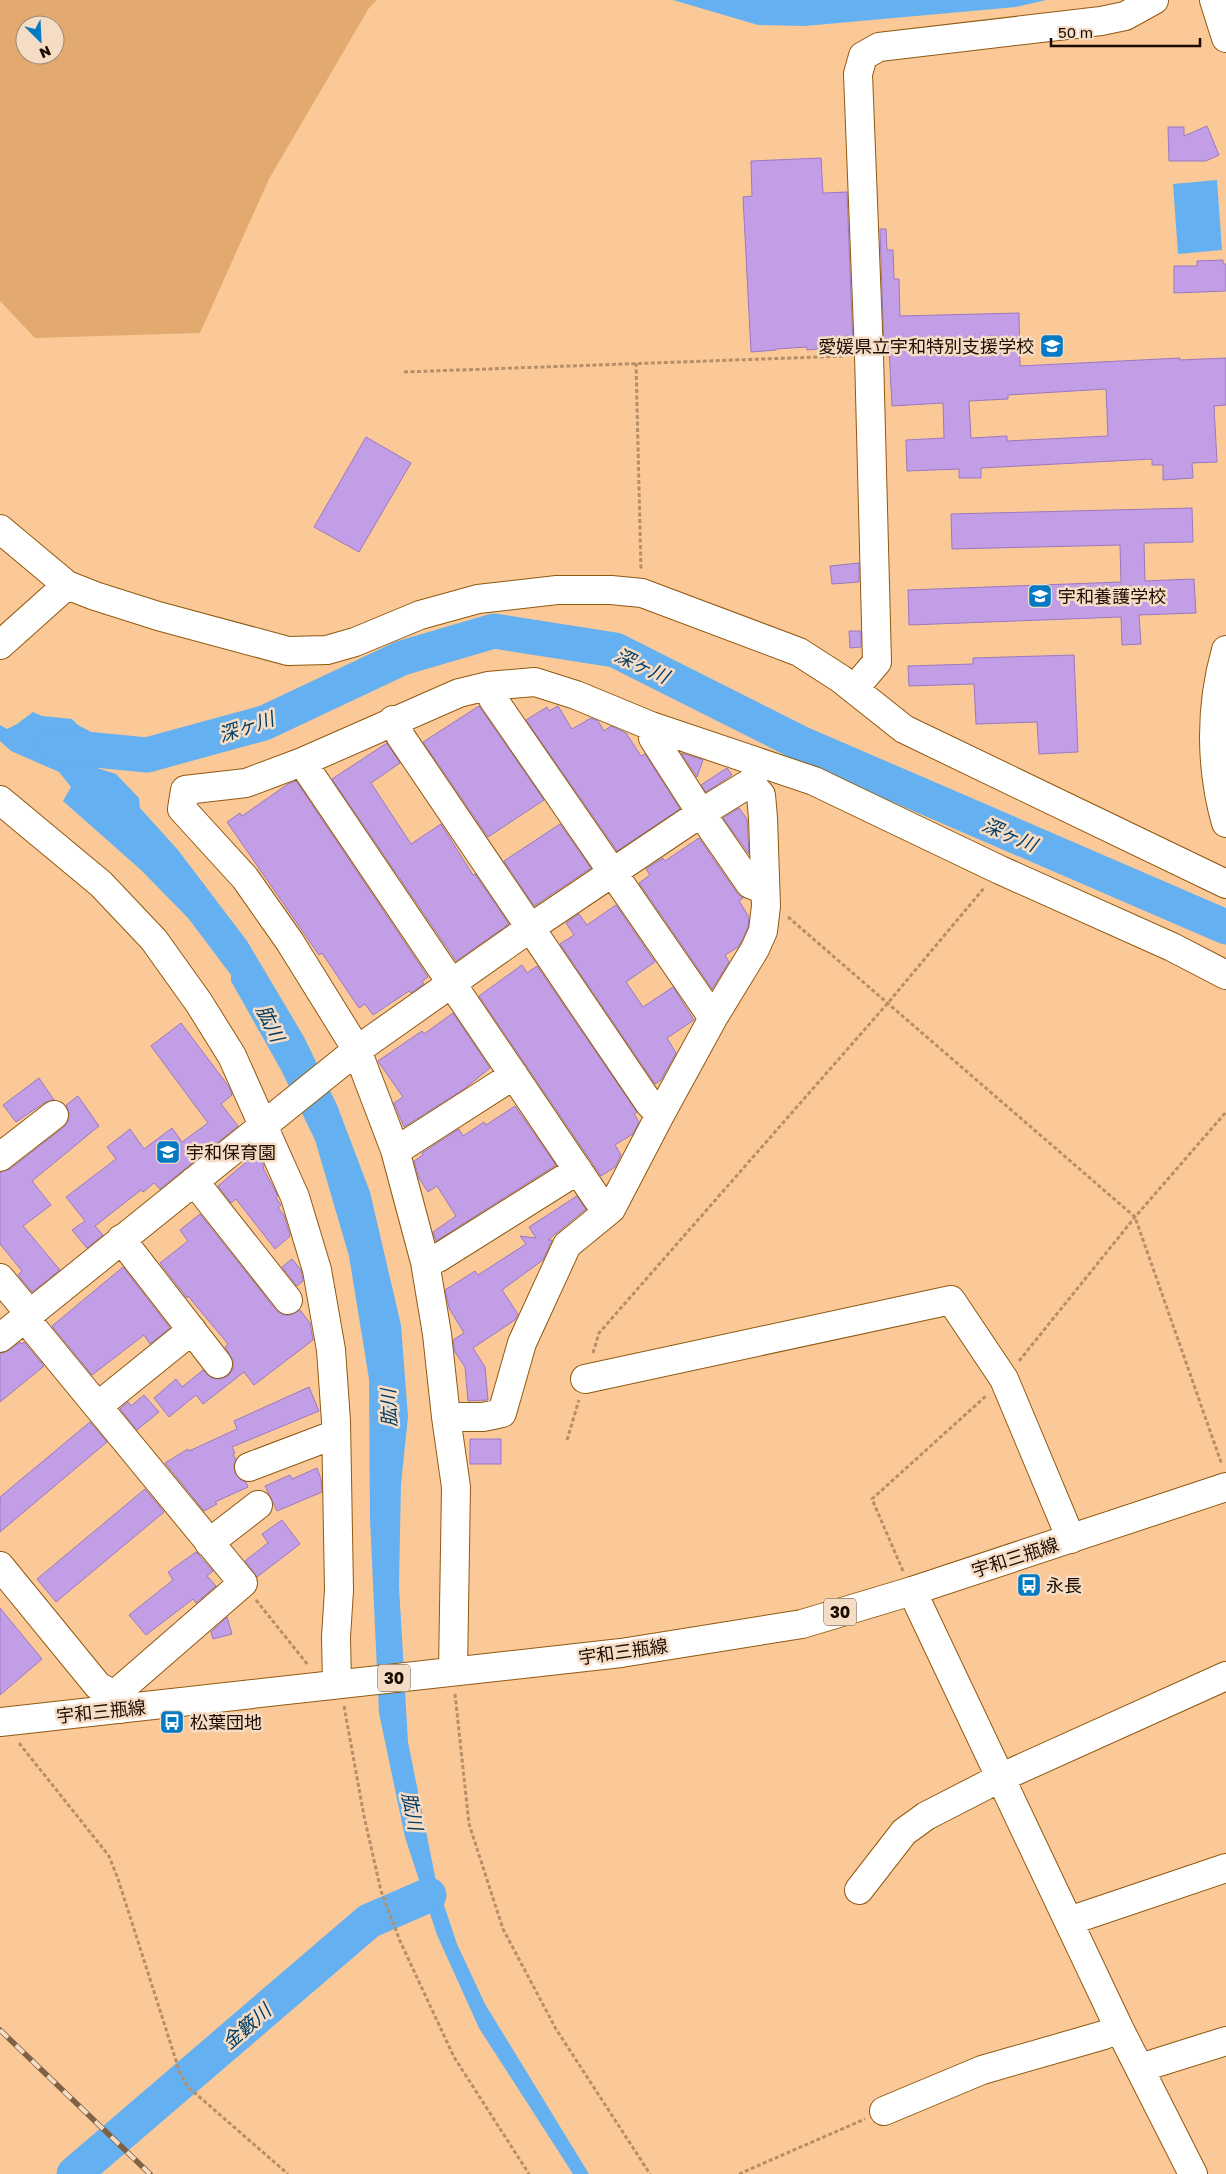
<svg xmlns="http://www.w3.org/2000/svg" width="1226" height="2174" font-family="'Golos Text','Noto Sans JP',sans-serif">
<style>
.green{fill:#e3aa6f;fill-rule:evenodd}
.water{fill:#65b0f1}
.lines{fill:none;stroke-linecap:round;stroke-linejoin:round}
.river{stroke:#65b0f1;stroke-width:35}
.building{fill:#c19ee6;stroke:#9b79be;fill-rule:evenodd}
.minor-casing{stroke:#905910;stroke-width:30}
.major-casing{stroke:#905910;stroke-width:30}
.path{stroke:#b68e68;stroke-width:3;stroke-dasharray:4 2.5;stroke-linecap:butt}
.minor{stroke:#fff;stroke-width:28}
.major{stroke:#fff;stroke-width:28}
.rail-casing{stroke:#806144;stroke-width:5.5}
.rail{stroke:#f5dcc4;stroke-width:4;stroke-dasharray:11;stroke-linecap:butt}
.labels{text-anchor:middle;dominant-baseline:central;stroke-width:5;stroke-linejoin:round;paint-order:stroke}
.shield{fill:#f5dcc4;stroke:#5d4a3b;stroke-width:1}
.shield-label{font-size:16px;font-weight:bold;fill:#1c0b00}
.poi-label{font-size:18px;fill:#1c0b00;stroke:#f5dcc4;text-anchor:start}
.street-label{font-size:18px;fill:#1c0b00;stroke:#f5dcc4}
.water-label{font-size:19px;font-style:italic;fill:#003d66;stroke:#f5dcc4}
</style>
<rect width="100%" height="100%" fill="#fbc997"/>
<!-- green -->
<path class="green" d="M0,0H377L369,8L269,179L200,333L35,338L0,301ZM25,25H55V55H25Z"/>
<!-- water -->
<path class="water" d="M673,0H1046L1016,7L805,26L758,25Z
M1217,180L1222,250L1178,254L1173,184Z
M33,712L42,716L72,719L78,725L93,733L108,766L97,768L116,774L139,798L140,808L178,850L247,941L304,1037L337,1105L370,1192L401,1325L408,1417L401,1484L399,1586L408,1742L436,1881L457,1944L485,2004L589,2174H573L479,2028L437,1935L405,1837L379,1713L370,1519L369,1379L349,1256L315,1140L281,1070L231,981V975L188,918L141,870L63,801L71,787L59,772L11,751L0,741V725L7,729L17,724Z"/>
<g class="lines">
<!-- river -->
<path class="river" d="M54,746L147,755L264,723L402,658L494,631L615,650L800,743L1226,927
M74,2174L369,1921L429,1895"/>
</g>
<!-- building -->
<path class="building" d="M1207,126L1219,155L1206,161H1169L1168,127H1184V136Z
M821,158L823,193L847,192L853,346L807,350V347L776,349V350L751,352L743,197L752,196L751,161Z
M880,229H886L887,250H893L894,279H899L900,316L1019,313L1020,366L1180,358V360L1226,358V405L1214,406L1217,462L1192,463L1193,478L1163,480V465H1152V459L981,468V478H959V469L907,471L906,440L944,438L943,403L892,406L889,349H884ZM1106,389L1108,436L1007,441V436L971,438L969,401L1008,399V395Z
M1223,260V264H1226V291L1174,293V266H1197V261Z
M366,437L411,463L359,552L314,527Z
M1192,508L1193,542L1144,543L1145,581L1194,579L1196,613L1139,615L1141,644L1122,645L1121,617L909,625L908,590L1121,582L1120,545L952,549L951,514Z
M859,563V582L832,584L830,566Z
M849,631H861V647L850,648Z
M1074,655L1078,752L1039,754L1037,722L976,724L974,684L909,686L908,666L973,664V658Z
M479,706L544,800L488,837L423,742Z
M558,706L572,729L591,718L598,721L604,731L611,726L626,733L641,756L645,754L680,809L617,851L526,720L547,707L549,711Z
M387,743L400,763L371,783L411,844L441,824L473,875L475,874L509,924L456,961L332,779Z
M681,753L703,760L697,777Z
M727,768L732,775L706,792L701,785Z
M296,781L428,977L422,981L424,984L411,993L409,991L373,1015L365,1004L359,1008L322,953L319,955L227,822L240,813L242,816L288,784Z
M739,808L747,819L749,854L723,818Z
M560,824L591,868L534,906L504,861Z
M699,838L737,893L743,898L739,901L749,917L748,927L741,942L738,947L725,955L729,962L712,989L639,883L650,875L646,869L663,858L665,861Z
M616,905L655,962L626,982L643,1007L673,987L694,1020L667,1038L676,1053L661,1080L655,1084L560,944L574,935L566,923L579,914L587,925Z
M522,965L527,973L537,966L637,1112L634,1114L639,1122L633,1134L615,1145L621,1155L615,1167L601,1176L479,996Z
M453,1013L490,1068L464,1089L404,1127L394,1103L403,1097L378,1061L422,1031L424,1034Z
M181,1023L229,1087L232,1095L221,1104L238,1126L160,1189L154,1183L143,1192L141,1190L95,1226L103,1235L87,1248L72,1230L85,1221L66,1197L116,1159L107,1147L130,1129L144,1149L172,1128L182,1142L208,1123L151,1046Z
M39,1078L54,1100L44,1103L16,1122L3,1105Z
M78,1096L99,1126L32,1181L51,1205L23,1226L60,1270L32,1292L18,1275L22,1271L0,1244V1172L10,1169L64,1127L68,1121L69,1113L66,1105Z
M515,1106L556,1165L436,1241L433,1232L456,1216L437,1186L428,1192L419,1178L414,1161L423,1155L422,1153L459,1129L463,1136L484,1122L486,1125Z
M258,1152L264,1167L263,1168L278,1196L276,1198L281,1205L278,1208L284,1215L290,1236L275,1249L236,1199L231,1203L218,1186Z
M577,1196L586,1209L548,1240H552L543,1260L502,1290L518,1314L515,1320L473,1348L485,1367L488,1400L468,1401L465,1367L455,1352L453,1340L464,1333L449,1308L445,1290L475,1271L478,1275L526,1244L520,1236L536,1238L529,1227Z
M200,1214L276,1310L283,1315H290L300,1310L310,1323L313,1340L254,1385L244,1372L203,1404L196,1395L169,1417L154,1398L176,1379L182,1387L203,1370L212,1378L220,1379L228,1376L233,1369V1361L225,1347L228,1344L188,1296L187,1298L160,1263L188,1241L180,1230Z
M292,1259L301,1270L303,1281L297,1286L282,1267Z
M123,1267L170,1328L150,1344L144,1335L92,1375L52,1326Z
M20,1342L22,1344L24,1342L44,1366L0,1402V1353L9,1350Z
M309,1387L319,1411L232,1447L235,1453L233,1454L236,1460L234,1465L235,1473L240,1479L246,1482L248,1487L215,1502L217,1504L204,1511L165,1463L188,1449L189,1451L237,1429L234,1421Z
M144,1395L159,1412L137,1430L120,1409L128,1402L131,1406Z
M90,1422L107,1442L0,1532V1497Z
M470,1439H501V1464H470Z
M317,1468L321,1479L322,1492L277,1511L265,1486L290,1475L292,1479Z
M145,1489L164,1512L56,1602L37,1579Z
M282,1520L300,1544L257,1577L245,1561L268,1543L262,1534Z
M196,1552L213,1571L207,1576L216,1586L196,1603L193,1599L146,1635L129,1615L173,1580L168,1572Z
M0,1608L42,1659L0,1695Z
M227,1617L232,1634L213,1639L211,1632Z"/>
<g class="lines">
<defs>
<path id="minor" d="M1214,0L1226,38
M0,529L67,585L95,596L158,616L288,651L327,650L355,642L420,615L478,599L557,590H611L642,593L799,652L841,679L904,729L1226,884
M0,645L67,585
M1226,650C1210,706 1210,767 1226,823
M488,686L493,699L713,1018
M854,689L877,662L869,355L858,74L863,56L879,47L1101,21L1125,16L1154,0
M393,720L401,737L649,1103L660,1115L611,1209L567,1245L522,1343L502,1413L483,1417H446
M651,726L653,738L701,813L750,884L765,890
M302,762L598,1200L611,1209
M0,800L101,884L154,940L199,1003L232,1056L295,1197L317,1270L331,1350L336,1421L339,1590L336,1637L337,1684
M395,1150L405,1145L514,1075
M0,1157L54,1115
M194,1181L288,1300
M121,1239L218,1364
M425,1262L438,1258L578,1170
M0,1278L29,1313
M24,1317L243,1583L114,1695
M0,1338L357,1050L530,928L701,813L750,783L761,795L763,818L766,906L763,931L755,949L713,1018L660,1115
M585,1379L951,1300L1004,1379L1071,1539
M98,1406L192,1330
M249,1467L336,1434
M209,1543L258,1505
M0,1566L98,1686L114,1695L119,1709
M912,1591L1119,2028L1193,2174
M453,1671L456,1487L446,1417L437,1334L425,1262L395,1150L357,1050L290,942L245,878L182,809L185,790L246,783L302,762L459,693L488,686L535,682L576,695L651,726L814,781L1000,870L1172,947L1226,975
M859,1890L904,1832L926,1816L1002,1777L1226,1676
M1069,1921L1226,1868
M1140,2068L1226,2041
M884,2111L982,2070L1104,2035L1119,2028"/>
<path id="major" d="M0,1722L621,1653L802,1624L912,1591L1226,1487"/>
</defs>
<!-- minor casing -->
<use href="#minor" class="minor-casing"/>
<!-- major casing -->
<use href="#major" class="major-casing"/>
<!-- path -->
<path class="path" d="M636,363L641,570
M404,372L846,356
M788,917L1135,1217L1222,1465
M593,1353L599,1333L887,1004L984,888
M1019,1361L1135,1217L1226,1112
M567,1440L579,1400
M903,1571L872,1499L987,1395
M256,1600L308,1665
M455,1694L469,1824L503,1929L556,2029L650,2174
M344,1706L364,1816L381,1891L400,1941L454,2057L529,2174
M19,1743L109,1856L118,1879L180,2073L188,2087L288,2174
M739,2174L865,2119"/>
<!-- minor -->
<use href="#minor" class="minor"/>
<!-- major -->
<use href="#major" class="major"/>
<defs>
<path id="rail" d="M0,2030L150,2174"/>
</defs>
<!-- rail casing -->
<use href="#rail" class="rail-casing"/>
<!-- rail -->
<use href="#rail" class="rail"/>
</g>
<!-- icons -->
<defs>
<symbol id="school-square" viewBox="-11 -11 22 22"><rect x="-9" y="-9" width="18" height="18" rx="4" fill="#047ac4" stroke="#f5dcc4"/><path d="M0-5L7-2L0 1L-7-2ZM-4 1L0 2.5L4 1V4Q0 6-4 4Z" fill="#fff"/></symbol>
<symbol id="bus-square" viewBox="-11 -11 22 22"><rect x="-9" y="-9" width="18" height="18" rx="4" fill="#047ac4" stroke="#f5dcc4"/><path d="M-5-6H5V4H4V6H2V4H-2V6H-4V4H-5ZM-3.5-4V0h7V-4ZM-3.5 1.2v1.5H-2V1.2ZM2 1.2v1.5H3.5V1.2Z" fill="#fff"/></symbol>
</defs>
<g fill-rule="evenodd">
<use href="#school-square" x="1038" y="332" width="28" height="28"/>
<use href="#school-square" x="1026" y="582" width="28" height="28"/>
<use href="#school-square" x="154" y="1138" width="28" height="28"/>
<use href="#bus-square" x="1015" y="1571" width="28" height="28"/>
<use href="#bus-square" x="158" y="1708" width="28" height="28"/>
</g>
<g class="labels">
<!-- shield labels -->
<g class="shield">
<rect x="824" y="1598.5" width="32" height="27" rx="4"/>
<rect x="378" y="1664.5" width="32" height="27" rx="4"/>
</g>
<g class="shield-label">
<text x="840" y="1612">30</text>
<text x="394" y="1678">30</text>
</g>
<!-- poi labels -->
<g class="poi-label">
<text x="1034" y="346" text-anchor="end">愛媛県立宇和特別支援学校</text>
<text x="1058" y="596">宇和養護学校</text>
<text x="186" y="1152">宇和保育園</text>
<text x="1046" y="1585">永長</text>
<text x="190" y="1722">松葉団地</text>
</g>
<!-- street labels -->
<g class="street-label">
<text transform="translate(1015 1557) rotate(-18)">宇和三瓶線</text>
<text transform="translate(623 1651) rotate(-8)">宇和三瓶線</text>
<text transform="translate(101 1711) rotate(-6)">宇和三瓶線</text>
</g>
<!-- water labels -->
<g class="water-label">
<text transform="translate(642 665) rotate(25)">深ヶ川</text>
<text transform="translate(246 726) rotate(-18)">深ヶ川</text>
<text transform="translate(1010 834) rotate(23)">深ヶ川</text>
<text transform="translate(271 1023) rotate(64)">肱川</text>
<text transform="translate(388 1408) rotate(-92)">肱川</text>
<text transform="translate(413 1811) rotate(79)">肱川</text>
<text transform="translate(246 2026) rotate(-41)">金籔川</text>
</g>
</g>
<!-- north arrow -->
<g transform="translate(40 40) rotate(156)"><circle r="24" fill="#f5dcc4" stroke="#9e8876"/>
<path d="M0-4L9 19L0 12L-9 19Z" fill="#047ac4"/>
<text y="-8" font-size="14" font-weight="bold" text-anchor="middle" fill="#1c0b00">N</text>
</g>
<!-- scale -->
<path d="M1051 38v8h149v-8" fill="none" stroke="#1c0b00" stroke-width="2.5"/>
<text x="1058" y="38" font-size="15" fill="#1c0b00" stroke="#f5dcc4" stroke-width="4" paint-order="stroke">50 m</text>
</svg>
